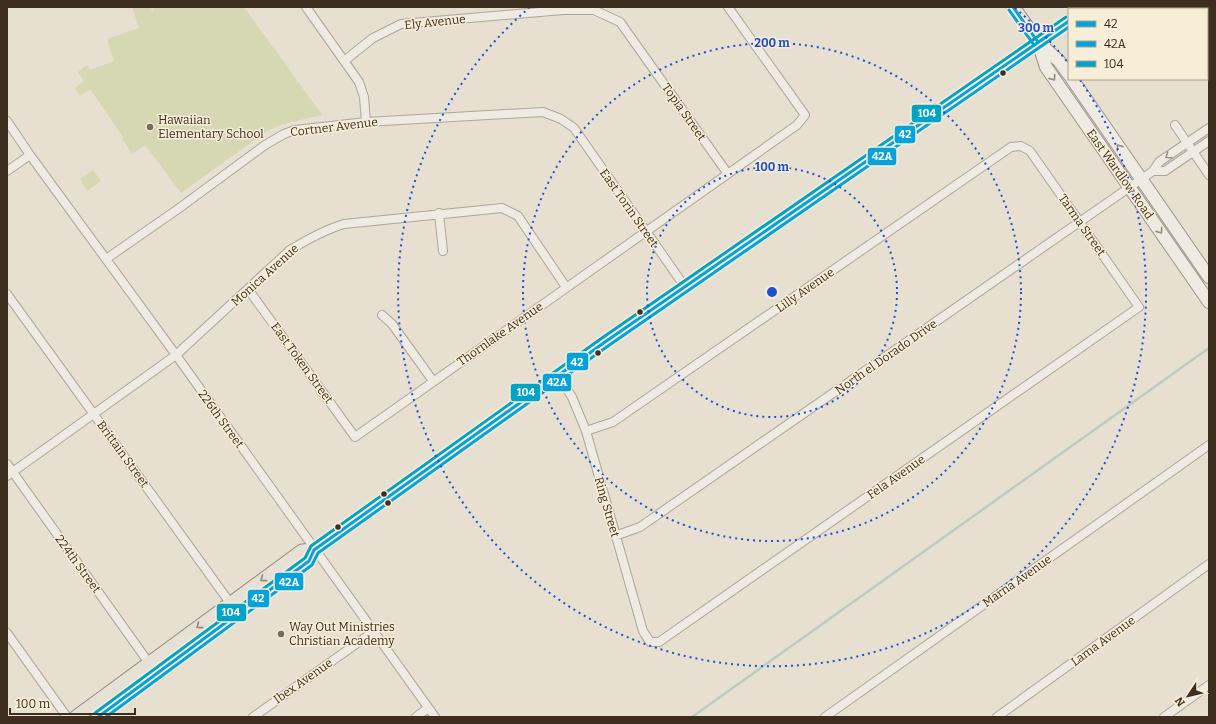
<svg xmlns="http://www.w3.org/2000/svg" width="1216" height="724" font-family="Bitter,serif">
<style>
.green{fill:#d6d7b3}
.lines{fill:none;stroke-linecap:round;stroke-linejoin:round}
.stream{stroke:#bcccc2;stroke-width:2.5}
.minor-casing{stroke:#ada599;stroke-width:10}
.secondary-casing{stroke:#9c958a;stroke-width:14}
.primary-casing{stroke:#928b80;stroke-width:15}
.minor{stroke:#efebe3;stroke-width:8}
.secondary{stroke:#efebe3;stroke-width:12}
.primary{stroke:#e6e1d4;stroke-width:13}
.bus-1-casing{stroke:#f7eed8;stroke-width:6}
.bus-2-casing{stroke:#f7eed8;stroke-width:6}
.bus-3-casing{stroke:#f7eed8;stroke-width:6}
.bus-1{stroke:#06a2dd;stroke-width:3}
.bus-2{stroke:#06a2dd;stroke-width:3}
.bus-3{stroke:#03a3c5;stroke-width:3}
.oneway{stroke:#968c82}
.oneway2{stroke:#92887a}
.ring{fill:none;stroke:#1d4ed8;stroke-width:2;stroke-dasharray:2 4}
.bus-dot{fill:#3d2e20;stroke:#f7eed8;stroke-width:1.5}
.poi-dot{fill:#786c5e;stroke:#f7eed8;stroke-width:1.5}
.labels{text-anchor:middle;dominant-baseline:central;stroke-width:3;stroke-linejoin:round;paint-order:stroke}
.street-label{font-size:12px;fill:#3d2e20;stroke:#f7eed8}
.poi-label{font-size:12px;fill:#3d2e20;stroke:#f7eed8;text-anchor:start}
.centre{fill:#1d4ed8;stroke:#f7eed8;stroke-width:2}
.ring-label{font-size:12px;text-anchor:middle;font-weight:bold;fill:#1d4ed8;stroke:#f7eed8;stroke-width:3;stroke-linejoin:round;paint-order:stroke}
.line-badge{stroke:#f7eed8;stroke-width:1.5}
.badge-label{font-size:11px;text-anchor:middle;font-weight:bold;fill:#fff}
</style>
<rect width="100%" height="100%" fill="#e7e0d1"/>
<!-- green -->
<path class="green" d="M132,7H151L152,12L153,11L152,7H244L322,115L283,124L267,131L181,193L145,145L132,154L122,138L123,137L90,89L80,96L75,88L84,81L78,72L87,65L90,70L114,61L107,39L139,28Z
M93,170L101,181L87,191L80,179Z"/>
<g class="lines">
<!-- stream -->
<path class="stream" d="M692,717L1209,348"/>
<defs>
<path id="minor" d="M306,7L359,82L364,97L366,122
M1207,9L1209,8
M344,61L373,38L401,24L563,10H594L620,22L728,174
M7,121L30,155L176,355L435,717
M1175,125L1209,175
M7,171L30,155
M1153,171H1165L1209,141
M439,213L443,251
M106,259L178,209L265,145L284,134L295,130L366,122L543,112L561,119L574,128L685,287
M248,289L355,437L797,125L805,115L728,7
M7,294L233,607
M382,315L392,324L433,381
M558,376L572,397L586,431L643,631L650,642H659L1139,307L1030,151L1021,146L1011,147L613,422L586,431
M7,464L149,663
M7,476L176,355L290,250C308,239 324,230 344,224L502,208L518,216L566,287
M615,536L640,527L1153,171L1159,162L1209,128
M7,633L67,717
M253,717L373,632
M416,717L428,708
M825,717L1209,445
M997,717L1209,564
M1164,717L1209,685"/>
<path id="secondary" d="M1038,42L1046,67L1209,302
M1039,43L1059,61L1069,75
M1072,79L1209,277"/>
<path id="primary" d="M1013,7L1038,42
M1086,9L1089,7
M76,717L302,551L314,550
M98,717L309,561L314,550L605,342L1069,21"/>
</defs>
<!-- minor casing -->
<use href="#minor" class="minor-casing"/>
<!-- secondary casing -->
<use href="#secondary" class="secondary-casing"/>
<!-- primary casing -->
<use href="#primary" class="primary-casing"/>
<!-- minor -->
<use href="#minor" class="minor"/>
<!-- secondary -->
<use href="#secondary" class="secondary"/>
<!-- primary -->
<use href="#primary" class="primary"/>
<defs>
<path id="bus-1" d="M1013,7L1038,42
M98,717L309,561L314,550L605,342L1069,21"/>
<path id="bus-2" d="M1009,10L1034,45
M106,717L312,565L318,553L608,346L1069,27"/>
<path id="bus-3" d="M95,713L305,558L311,546L602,338L1066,17"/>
</defs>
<!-- bus-1 casing -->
<use href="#bus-1" class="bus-1-casing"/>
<!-- bus-2 casing -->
<use href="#bus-2" class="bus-2-casing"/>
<!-- bus-3 casing -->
<use href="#bus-3" class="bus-3-casing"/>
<!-- bus-1 -->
<use href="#bus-1" class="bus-1"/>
<!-- bus-2 -->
<use href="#bus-2" class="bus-2"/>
<!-- bus-3 -->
<use href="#bus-3" class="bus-3"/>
</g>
<!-- one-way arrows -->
<defs><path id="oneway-chevron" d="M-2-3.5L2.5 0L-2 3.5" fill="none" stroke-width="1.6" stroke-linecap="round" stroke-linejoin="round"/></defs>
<g class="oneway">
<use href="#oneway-chevron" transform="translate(1053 78) rotate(55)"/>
<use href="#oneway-chevron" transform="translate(1119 147) rotate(-125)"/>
<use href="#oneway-chevron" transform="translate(1168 156) rotate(145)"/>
<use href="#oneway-chevron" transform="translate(1160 231) rotate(55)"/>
</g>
<g class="oneway2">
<use href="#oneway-chevron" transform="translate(263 579) rotate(144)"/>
<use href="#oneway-chevron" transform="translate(199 626) rotate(144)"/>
</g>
<!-- distance rings -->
<g class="ring">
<circle cx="772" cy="292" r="125"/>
<circle cx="772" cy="292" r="249"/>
<path d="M1015 8A374 374 0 0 1 1069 64M1080 80A374 374 0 1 1 529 8"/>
</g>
<!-- markers -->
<g class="bus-dot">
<circle cx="1003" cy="73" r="3.5"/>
<circle cx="640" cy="312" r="3.5"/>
<circle cx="598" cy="353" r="3.5"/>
<circle cx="384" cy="494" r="3.5"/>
<circle cx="388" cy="503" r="3.5"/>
<circle cx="338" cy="527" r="3.5"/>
</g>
<g class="poi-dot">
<circle cx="150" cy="127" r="4"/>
<circle cx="281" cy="634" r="4"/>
</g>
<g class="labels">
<!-- street labels -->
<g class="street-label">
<text transform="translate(435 22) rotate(-6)">Ely Avenue</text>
<text transform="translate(684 112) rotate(55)">Topia Street</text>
<text transform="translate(334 127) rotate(-7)">Cortner Avenue</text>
<text transform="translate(1120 174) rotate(55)">East Wardlow Road</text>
<text transform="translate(629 208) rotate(55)">East Torin Street</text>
<text transform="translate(1082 225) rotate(55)">Tarma Street</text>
<text transform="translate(265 275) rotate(-42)">Monica Avenue</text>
<text transform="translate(805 290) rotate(-35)">Lilly Avenue</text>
<text transform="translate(500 334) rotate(-35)">Thornlake Avenue</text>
<text transform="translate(886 357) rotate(-35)">North el Dorado Drive</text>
<text transform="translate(302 363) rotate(54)">East Token Street</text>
<text transform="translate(221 419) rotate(54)">226th Street</text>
<text transform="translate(123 454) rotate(54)">Brittain Street</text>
<text transform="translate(896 477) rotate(-35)">Fela Avenue</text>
<text transform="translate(607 507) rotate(74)">Ring Street</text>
<text transform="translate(78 564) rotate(54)">224th Street</text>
<text transform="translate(1017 581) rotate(-35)">Marna Avenue</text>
<text transform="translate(1103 641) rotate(-36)">Lama Avenue</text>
<text transform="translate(303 681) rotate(-35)">Ibex Avenue</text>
</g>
<!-- poi labels -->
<g class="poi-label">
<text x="158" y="120">Hawaiian<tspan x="158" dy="14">Elementary School</tspan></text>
<text x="289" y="627">Way Out Ministries<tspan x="289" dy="14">Christian Academy</tspan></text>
</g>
</g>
<circle cx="772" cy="292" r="6" class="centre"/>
<g class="ring-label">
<text x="1036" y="32">300 m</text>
<text x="772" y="47">200 m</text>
<text x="772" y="171">100 m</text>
</g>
<g class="line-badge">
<rect x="911" y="104" width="31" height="19" rx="4" fill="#03a3c5"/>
<rect x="894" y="125" width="22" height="19" rx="4" fill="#06a2dd"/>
<rect x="867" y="147" width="30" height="19" rx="4" fill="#06a2dd"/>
<rect x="566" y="352" width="23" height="19" rx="4" fill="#06a2dd"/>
<rect x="542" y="373" width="30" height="19" rx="4" fill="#06a2dd"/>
<rect x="510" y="383" width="31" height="19" rx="4" fill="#03a3c5"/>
<rect x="274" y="572" width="30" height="19" rx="4" fill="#06a2dd"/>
<rect x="247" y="589" width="23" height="19" rx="4" fill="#06a2dd"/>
<rect x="216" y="603" width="31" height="19" rx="4" fill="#03a3c5"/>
</g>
<g class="badge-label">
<text x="927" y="117">104</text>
<text x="905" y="138">42</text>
<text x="882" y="160">42A</text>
<text x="577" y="366">42</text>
<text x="557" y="386">42A</text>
<text x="526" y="396">104</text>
<text x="289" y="586">42A</text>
<text x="258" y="602">42</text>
<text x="231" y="616">104</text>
</g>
<!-- border -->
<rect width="1216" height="724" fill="none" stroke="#3d2e20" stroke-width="16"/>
<!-- legend -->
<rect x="1068" y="8" width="140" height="72" fill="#f7eed8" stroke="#ada18e"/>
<rect x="1076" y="21" width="20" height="6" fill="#06a2dd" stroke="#ada18e"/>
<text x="1104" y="28" font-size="12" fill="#3d2e20">42</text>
<rect x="1076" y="41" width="20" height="6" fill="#06a2dd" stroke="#ada18e"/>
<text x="1104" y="48" font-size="12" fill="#3d2e20">42A</text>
<rect x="1076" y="61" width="20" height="6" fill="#03a3c5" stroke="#ada18e"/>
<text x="1104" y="68" font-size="12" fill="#3d2e20">104</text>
<!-- north arrow -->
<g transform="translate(1188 696) rotate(235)" stroke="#f7eed8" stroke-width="3" paint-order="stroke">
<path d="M0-3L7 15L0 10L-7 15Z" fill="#3d2e20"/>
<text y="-6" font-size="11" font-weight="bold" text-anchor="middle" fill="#3d2e20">N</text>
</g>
<!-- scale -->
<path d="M10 708v6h125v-6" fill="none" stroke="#3d2e20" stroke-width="2"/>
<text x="16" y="708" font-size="12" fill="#3d2e20" stroke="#f7eed8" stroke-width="3" paint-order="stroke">100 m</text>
</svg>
